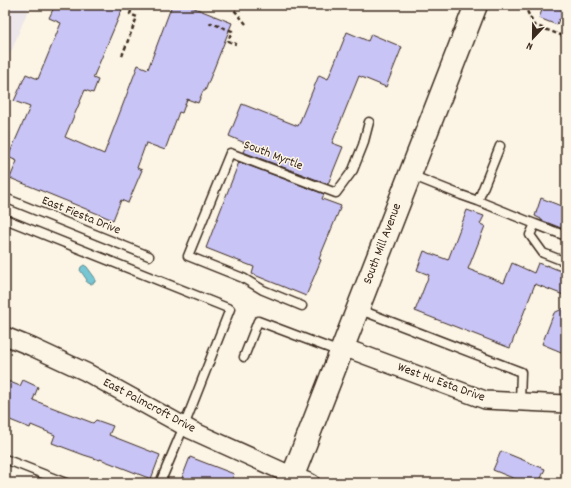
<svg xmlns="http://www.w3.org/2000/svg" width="571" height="488" font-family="Dekko,sans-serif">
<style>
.built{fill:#ede6ea}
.water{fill:#77c6d4;stroke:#5f888b}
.building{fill:#c9c4f6;stroke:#3b2a1e}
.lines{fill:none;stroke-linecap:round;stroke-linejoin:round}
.service-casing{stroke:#3b2a1e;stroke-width:11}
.minor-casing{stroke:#3b2a1e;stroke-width:20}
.secondary-casing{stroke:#3b2a1e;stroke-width:25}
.path{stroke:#3b2a1e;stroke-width:2.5;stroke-dasharray:4 3;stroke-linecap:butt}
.service{stroke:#fcf5e5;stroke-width:8}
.minor{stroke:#fcf5e5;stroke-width:17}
.secondary{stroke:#fcf5e5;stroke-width:22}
.labels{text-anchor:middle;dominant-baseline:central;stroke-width:3;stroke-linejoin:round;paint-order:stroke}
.street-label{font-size:13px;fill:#3b2a1e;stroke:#fcf5e5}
</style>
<rect width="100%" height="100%" fill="#fcf5e5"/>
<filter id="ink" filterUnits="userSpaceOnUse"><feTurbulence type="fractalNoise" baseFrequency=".025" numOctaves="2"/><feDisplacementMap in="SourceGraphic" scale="8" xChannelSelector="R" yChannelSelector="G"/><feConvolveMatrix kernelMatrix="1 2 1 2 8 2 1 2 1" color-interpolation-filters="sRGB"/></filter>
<g filter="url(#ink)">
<!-- built -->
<path class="built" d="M5,5H30L5,67Z"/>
<!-- water -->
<path class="water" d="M84,265L87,267L95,278V282L91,284L86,282L87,280L80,270L81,267Z"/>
<!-- building -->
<path class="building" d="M55,5H124L93,78L98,80L93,93L85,90L65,137L104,154L138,65L148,69L172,5H187L232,23L205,91H203L198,103L187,99L182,113L179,112L165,150L146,143L137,168L142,170L128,203L121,200L113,220L10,178L17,161L8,157L30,107L14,101L26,74L38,79L61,23L49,18Z
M544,5H566V22L559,19L557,25L539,18Z
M347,32L368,41L371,34L402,47L386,87L359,76L332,143L343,147L328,184L243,152L247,144L229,136L242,104L298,126L319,75L328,79Z
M239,162L324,194L322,199L341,206L319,259L321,260L306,296L252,274L254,267L206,248Z
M541,198L566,208V230L541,220V219L535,216Z
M467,210L484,216L480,224L485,226L468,269L504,283L512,263L534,273L538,263L546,266V265L566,273V296L535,284L510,348L415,311L429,275L417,270L424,251L448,260Z
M566,307V354L542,344L554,313Z
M5,380L20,386L23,380L38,387L33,400L93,423L96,420L113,426L109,435L160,455L151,479L100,459V460L84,455L52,443L55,435L31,425L30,428L5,418Z
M501,451L545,469L539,483H525L493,470Z
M190,457L234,474L231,483H180Z"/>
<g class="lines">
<defs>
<path id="service" d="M411,175L461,195L478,201L535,224
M5,198L149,256
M478,201L500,146
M5,219L230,309L184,426L160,483
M566,236L535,224L530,235L543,253L566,262
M302,306L263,290L243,278L188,256L230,153L336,193L353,170L363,145L369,122
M358,309L521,372L520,402
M244,357L258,321L340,352
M5,459L66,483"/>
<path id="minor" d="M5,336L32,347L86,372L191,430L293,476L311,483
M343,347L485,400L566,404"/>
<path id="secondary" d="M290,483L476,5"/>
</defs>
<!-- service casing -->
<use href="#service" class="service-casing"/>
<!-- minor casing -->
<use href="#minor" class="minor-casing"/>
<!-- secondary casing -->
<use href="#secondary" class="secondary-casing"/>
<!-- path -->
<path class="path" d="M230,5L246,24
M530,5L527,11L534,25L566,37
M210,25L211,23L232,31L228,41L236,44
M122,56L137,17L130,14L133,5"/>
<!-- service -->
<use href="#service" class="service"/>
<!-- minor -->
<use href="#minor" class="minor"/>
<!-- secondary -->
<use href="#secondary" class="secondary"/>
</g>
</g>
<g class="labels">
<!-- street labels -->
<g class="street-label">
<text transform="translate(273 156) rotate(21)">South Myrtle</text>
<text transform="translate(81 216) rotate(22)">East Fiesta Drive</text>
<text transform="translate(383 244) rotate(-69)">South Mill Avenue</text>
<text transform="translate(441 383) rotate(20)">West Hu Esta Drive</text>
<text transform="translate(149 406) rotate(28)">East Palmcroft Drive</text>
</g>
</g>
<!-- margin -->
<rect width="571" height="488" fill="none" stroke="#fcf5e5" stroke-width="20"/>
<rect x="10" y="10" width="551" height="468" fill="none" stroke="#3b2a1e" stroke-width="1.5" filter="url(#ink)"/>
<!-- north arrow -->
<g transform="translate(533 38) rotate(202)" stroke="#fcf5e5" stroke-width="3" paint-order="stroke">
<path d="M0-3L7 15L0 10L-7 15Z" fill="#3b2a1e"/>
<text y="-6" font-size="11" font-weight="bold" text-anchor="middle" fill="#3b2a1e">N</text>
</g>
</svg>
